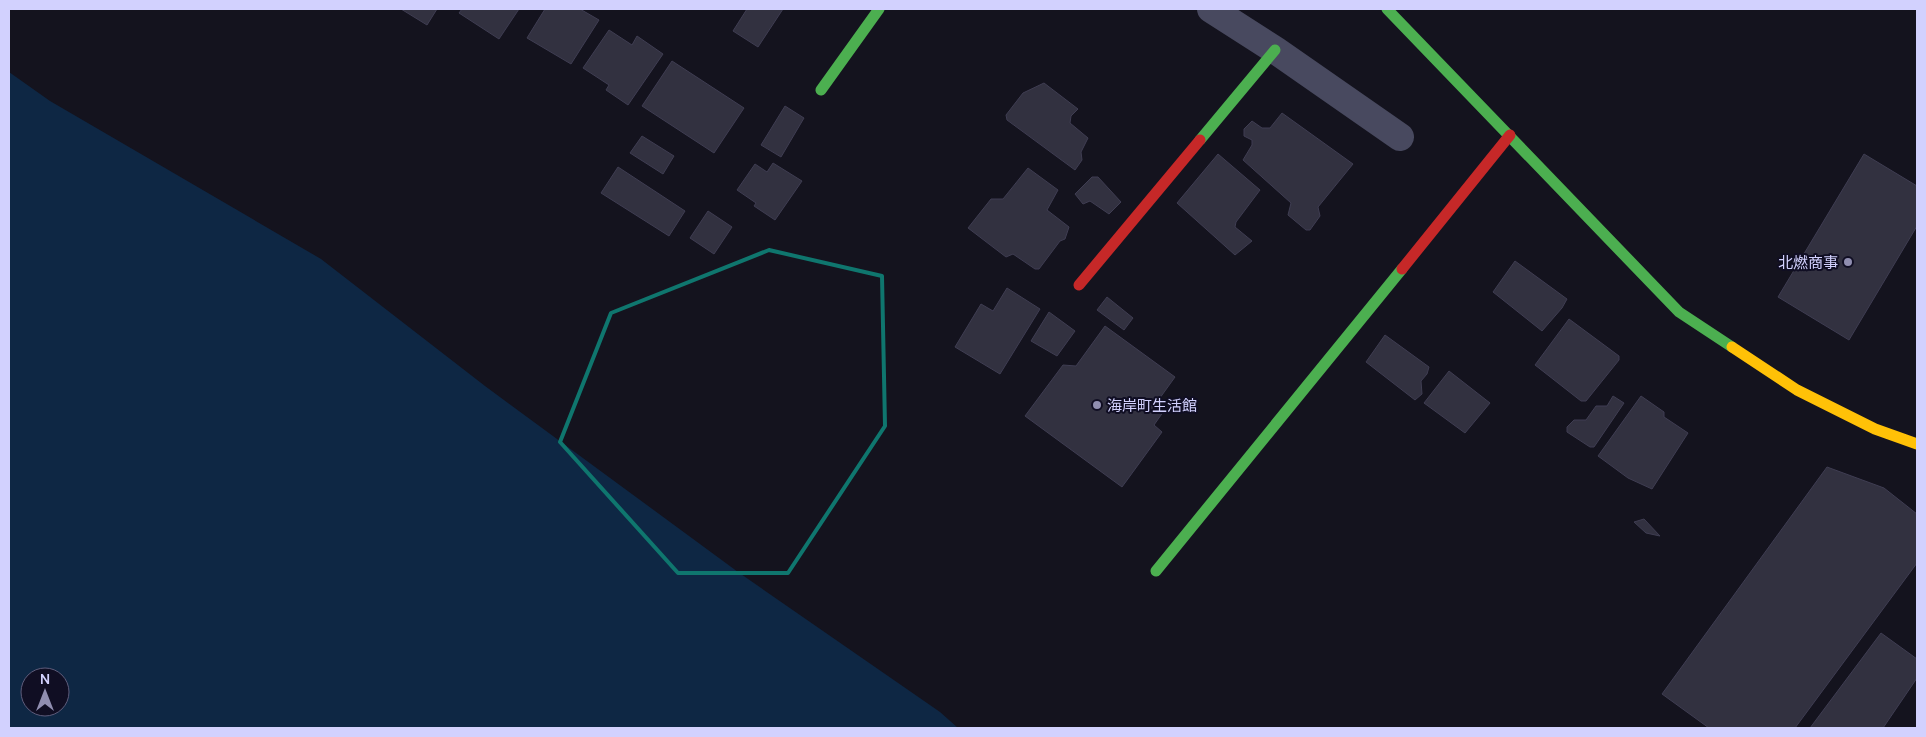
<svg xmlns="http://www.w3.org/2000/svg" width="1926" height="737" font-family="Manrope,'Noto Sans JP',sans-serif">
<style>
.water{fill:#0e2744;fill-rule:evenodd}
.building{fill:#323140;stroke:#3f3d52}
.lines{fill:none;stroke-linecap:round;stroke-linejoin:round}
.street{stroke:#48495f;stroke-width:28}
.fast{stroke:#4caf50;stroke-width:11}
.slow{stroke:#ffc107;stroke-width:11}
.jam{stroke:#c62828;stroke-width:11}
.marked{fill:none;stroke:#0f766e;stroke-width:4;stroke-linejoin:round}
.poi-dot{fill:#908eb0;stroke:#100e23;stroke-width:2}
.labels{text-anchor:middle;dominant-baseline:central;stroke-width:4;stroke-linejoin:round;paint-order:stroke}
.poi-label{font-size:15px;fill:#d2d1fe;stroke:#100e23;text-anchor:end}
</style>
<rect width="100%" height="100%" fill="#14131e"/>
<!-- water -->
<path class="water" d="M9,72L50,101L321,259L485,386L738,572L940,712L958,728H9ZM30,677H60V707H30Z"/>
<!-- building -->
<path class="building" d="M401,9H437L427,25Z
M462,9H519L499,39L459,13Z
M545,9H580L599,20L571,64L527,38Z
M747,9H783L758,47L733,31Z
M609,30L632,45L637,36L663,54L628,105L606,90L609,85L583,68Z
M672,61L744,108L714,153L642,106Z
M1044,83L1078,109L1071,116L1070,123L1088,138L1081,152L1082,160L1075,170L1007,120L1006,115L1023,93Z
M785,106L804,118L781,157L761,145Z
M1282,113L1353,164L1318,207L1320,216L1310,230H1306L1288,215L1291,203L1243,160L1252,145V140L1244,136V129L1252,121L1262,128H1270Z
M642,136L674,156L663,174L630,153Z
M1218,154L1260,190L1236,222L1235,227L1252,241L1235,255L1177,203Z
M1864,154L1917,186V226L1849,340L1778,297Z
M773,163L802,181L775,220L754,206L756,203L737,190L755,164L767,172Z
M618,167L685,211L669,236L601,193Z
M1028,168L1058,190L1047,210L1069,227L1065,239L1060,241L1039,269H1035L1013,254L1006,257L968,228L991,199H1003Z
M1092,177H1098L1121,202L1109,214L1090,201L1083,204L1075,194Z
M708,211L732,227L714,254L690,238Z
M1515,261L1567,299L1562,308L1542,331L1493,292Z
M1007,288L1040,309L1000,374L955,347L981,304L993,311Z
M1107,297L1133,318L1124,330L1097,310Z
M1049,312L1075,331L1057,356L1031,341Z
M1569,319L1619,356V360L1586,401H1581L1535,365Z
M1105,326L1175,377L1157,402L1166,408L1154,425L1162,432L1122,487L1025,416L1063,365L1076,366Z
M1385,335L1429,367L1427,374L1421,381L1422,394L1415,400L1366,362Z
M1449,371L1490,403L1465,433L1424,403Z
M1613,396L1624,403L1594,447H1590L1567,432V427L1574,420H1586L1596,406H1607Z
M1641,396L1664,412V417L1688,433L1652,489L1628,478L1598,456Z
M1827,467L1884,488L1917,514V563L1795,728H1709L1662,694Z
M1644,519L1660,536L1646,533L1634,522Z
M1881,633L1917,659V678L1883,728H1810Z"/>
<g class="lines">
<!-- street -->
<path class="street" d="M1211,9L1275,50L1400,137"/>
<!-- fast -->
<path class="fast" d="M1387,9L1679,312L1732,347
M821,90L879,9
M1200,140L1275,50
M1156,571L1402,269"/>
<!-- slow -->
<path class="slow" d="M1732,347L1797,390L1875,429L1917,444"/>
<!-- jam -->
<path class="jam" d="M1402,269L1510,135
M1079,285L1200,140"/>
</g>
<!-- marked area -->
<path class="marked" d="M769,250L882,276L885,426L788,573H678L560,442L611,313Z"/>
<!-- markers -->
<g class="poi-dot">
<circle cx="1848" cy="262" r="5"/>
<circle cx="1097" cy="405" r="5"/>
</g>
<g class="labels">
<!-- poi labels -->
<g class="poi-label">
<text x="1838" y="262">北燃商事</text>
<text x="1107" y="405" text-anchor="start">海岸町生活館</text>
</g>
</g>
<!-- border -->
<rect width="1926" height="737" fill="none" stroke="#d2d1fe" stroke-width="20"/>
<!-- north arrow -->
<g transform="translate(45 692)"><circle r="24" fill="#100e23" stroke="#5e5c7b"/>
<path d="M0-4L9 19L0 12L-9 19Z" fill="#908eb0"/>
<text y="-8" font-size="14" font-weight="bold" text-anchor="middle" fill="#d2d1fe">N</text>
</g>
</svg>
